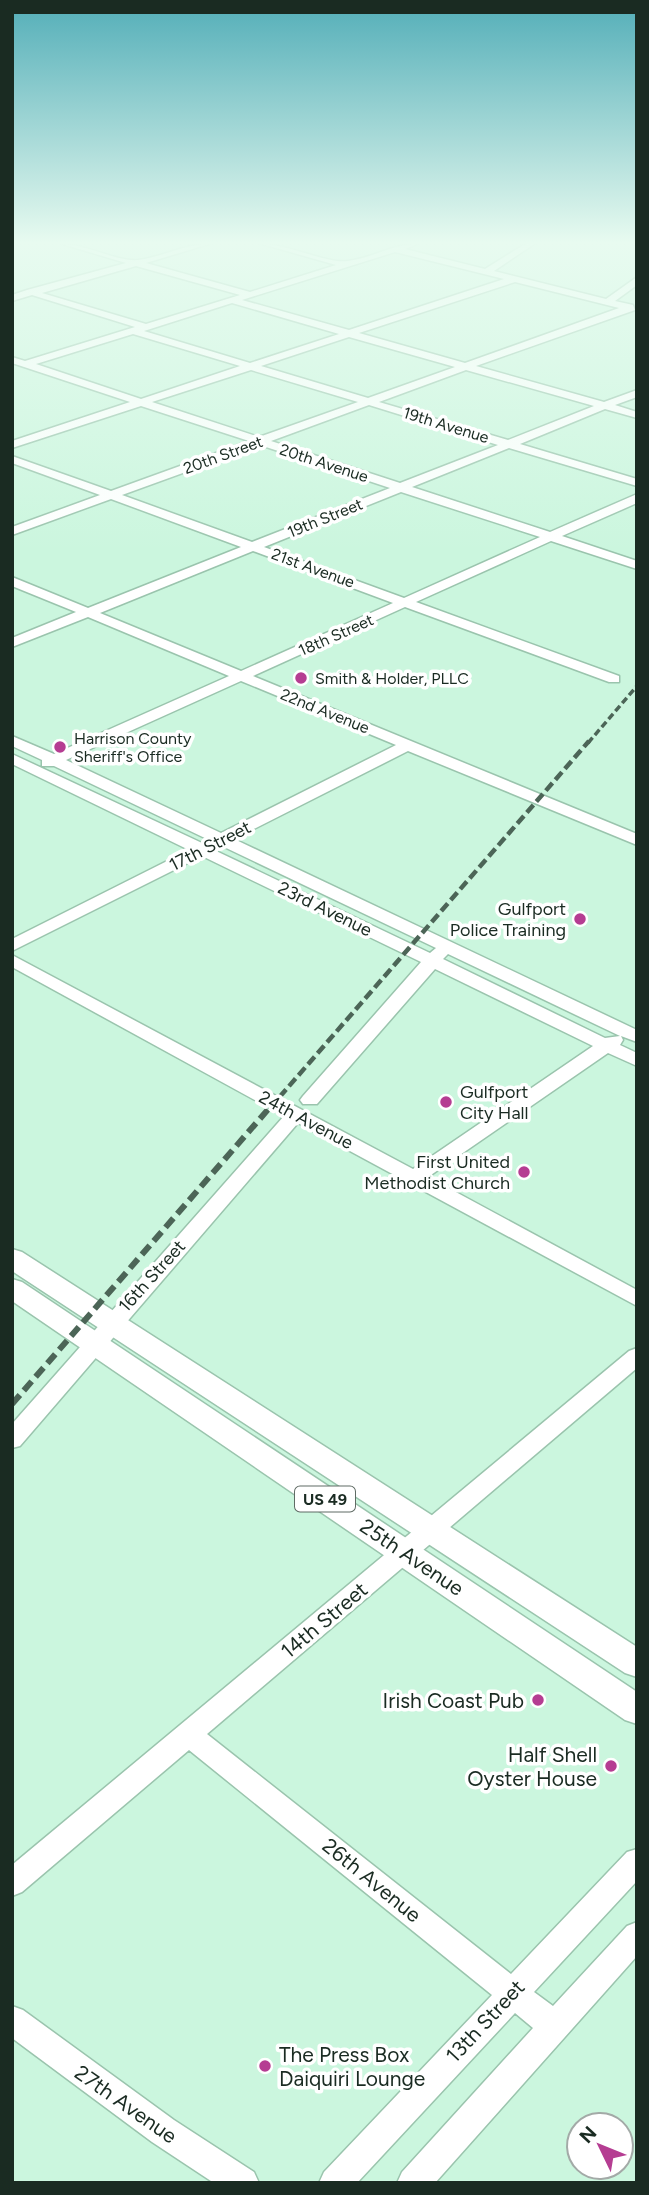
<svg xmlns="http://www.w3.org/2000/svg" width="649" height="2195" font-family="Figtree,sans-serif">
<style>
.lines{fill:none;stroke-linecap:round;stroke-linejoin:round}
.minor-casing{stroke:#9ac4ad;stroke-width:3}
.major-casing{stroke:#9ac4ad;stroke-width:3}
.minor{fill:#fff;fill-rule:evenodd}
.major{fill:#fff;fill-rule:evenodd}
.rail-far2{stroke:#4c6557;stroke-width:3.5;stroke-dasharray:7 3.5;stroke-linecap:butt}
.rail-far1{stroke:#4c6557;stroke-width:4.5;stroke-dasharray:10 4.5;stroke-linecap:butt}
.rail{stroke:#4c6557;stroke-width:6;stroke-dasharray:12 6;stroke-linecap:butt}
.poi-dot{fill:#b53d92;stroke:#fff;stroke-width:2.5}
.labels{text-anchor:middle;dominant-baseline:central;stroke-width:7;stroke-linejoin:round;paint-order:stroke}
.far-street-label{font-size:16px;fill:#1a2b22;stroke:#fff}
.far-poi-label{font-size:16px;fill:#1a2b22;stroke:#fff;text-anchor:start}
.shield{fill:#fff;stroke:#5f6b64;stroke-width:2}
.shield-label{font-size:16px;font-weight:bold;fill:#1a2b22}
.street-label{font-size:18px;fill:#1a2b22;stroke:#fff}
.poi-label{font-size:18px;fill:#1a2b22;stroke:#fff;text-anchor:end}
.near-street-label{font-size:21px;fill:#1a2b22;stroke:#fff}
.near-poi-label{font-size:21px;fill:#1a2b22;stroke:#fff;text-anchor:end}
</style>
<rect width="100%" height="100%" fill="#cbf6de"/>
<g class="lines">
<defs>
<path id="minor" d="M62,244C86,244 117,262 138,260C163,257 184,244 209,244L146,263L250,292L336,265L262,244C288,244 327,264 348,261C372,258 393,244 417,244L405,249L485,269L525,244H534L494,271L606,299L637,277V285L615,301L633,305L635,310L476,366L604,402L637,390V397L615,405L637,412V418L605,409L520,444L637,479V486L509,448L412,487L550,532L637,494V503L562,536L637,561V569L551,541L416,602L619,676V682H609L405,607L253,676L637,834V845L408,751L234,839L637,1030V1042L621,1036L623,1040L620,1045L637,1053V1066L608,1053L428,1177L637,1290V1306L298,1123L20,1446L12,1448V1424L284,1116L12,967V955L413,1169L593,1046L435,969L317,1104H303L300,1100L303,1096L421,962L202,856L12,951V939L189,850L12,764V754L202,843L209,840L54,766H42V760L12,746V736L54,754L229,676L88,617L12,647V638L76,612L12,586V577L88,608L241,547L111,499L12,535V527L100,495L12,463V456L111,491L249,441L141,406L12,448V441L130,402L12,363V357L25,361L135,327L32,295L12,301V295L27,290L126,263ZM395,252L504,279L349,330L242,300ZM136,266L240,295L146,324L42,293ZM515,282L619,308L465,363L359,333ZM232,303L339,334L250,363L144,331ZM133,334L240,366L141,399L36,364ZM349,337L455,367L368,398L261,366ZM251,370L358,402L259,437L152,402ZM466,370L594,406L508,440L379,402ZM369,405L498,445L400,483L271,441ZM260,445L390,488L252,542L122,495ZM401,492L540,537L404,598L264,547ZM253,551L393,603L241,671L100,613ZM241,681L396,745L221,833L66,760ZM222,846L436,948L430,953L214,850ZM448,954L620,1036L605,1038L443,959Z
M637,1348V1368L207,1734L511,1974L627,1852L637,1849V1881L534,1992L553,2006L627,1926L637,1922V1956L435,2183H397L402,2172L533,2028L515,2013L357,2183H319L324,2172L492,1995L189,1750L22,1892L12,1896V1865L629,1351Z
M12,2006L23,2010L174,2120L254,2172L259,2183H214L152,2142L12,2038Z"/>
<path id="major" d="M12,1249L22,1252L637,1647V1677L625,1673L12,1271Z
M12,1279L22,1282L637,1692V1724L625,1720L12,1301Z"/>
</defs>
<!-- minor casing -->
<use href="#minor" class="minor-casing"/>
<!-- major casing -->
<use href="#major" class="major-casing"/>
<!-- minor -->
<use href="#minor" class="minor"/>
<!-- major -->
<use href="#major" class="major"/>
<!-- rail-far2 -->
<path class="rail-far2" d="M588,743L637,686"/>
<!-- rail-far1 -->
<path class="rail-far1" d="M270,1108L589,741"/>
<!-- rail -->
<path class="rail" d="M12,1404L271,1106"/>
</g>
<!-- sky -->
<linearGradient id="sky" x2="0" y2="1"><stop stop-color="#53aeb8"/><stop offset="0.44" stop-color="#e8fbf0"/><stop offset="1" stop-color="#e8fbf0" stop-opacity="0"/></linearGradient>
<rect width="649" height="551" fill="url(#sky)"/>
<!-- markers -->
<g class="poi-dot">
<circle cx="301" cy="678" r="7"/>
<circle cx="60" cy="747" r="7"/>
<circle cx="580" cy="919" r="7"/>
<circle cx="446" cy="1102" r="7"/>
<circle cx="524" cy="1172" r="7"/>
<circle cx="538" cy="1700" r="7"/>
<circle cx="611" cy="1766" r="7"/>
<circle cx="265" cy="2066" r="7"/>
</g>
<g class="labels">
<!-- far-street labels -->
<g class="far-street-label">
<text transform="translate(446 425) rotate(17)">19th Avenue</text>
<text transform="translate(223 455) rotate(-20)">20th Street</text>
<text transform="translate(324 463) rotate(18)">20th Avenue</text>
<text transform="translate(325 518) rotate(-22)">19th Street</text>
<text transform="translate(313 568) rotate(20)">21st Avenue</text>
<text transform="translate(336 635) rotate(-24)">18th Street</text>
<text transform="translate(325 711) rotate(22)">22nd Avenue</text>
</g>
<!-- far-poi labels -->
<g class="far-poi-label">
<text x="315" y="678">Smith &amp; Holder, PLLC</text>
<text x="74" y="738">Harrison County<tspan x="74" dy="18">Sheriff's Office</tspan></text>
</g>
<!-- shield labels -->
<rect class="shield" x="295" y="1486.5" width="60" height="25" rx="5"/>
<g class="shield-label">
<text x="325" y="1499">US 49</text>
</g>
<!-- street labels -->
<g class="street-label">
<text transform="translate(210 846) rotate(-27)">17th Street</text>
<text transform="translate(325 909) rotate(26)">23rd Avenue</text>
<text transform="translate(306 1120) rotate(28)">24th Avenue</text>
<text transform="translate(152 1276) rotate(-48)">16th Street</text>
</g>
<!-- poi labels -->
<g class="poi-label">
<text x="566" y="909">Gulfport<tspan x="566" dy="21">Police Training</tspan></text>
<text x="460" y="1092" text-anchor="start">Gulfport<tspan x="460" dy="21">City Hall</tspan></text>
<text x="510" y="1162">First United<tspan x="510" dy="21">Methodist Church</tspan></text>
</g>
<!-- near-street labels -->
<g class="near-street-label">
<text transform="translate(412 1557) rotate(34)">25th Avenue</text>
<text transform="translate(324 1620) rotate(-40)">14th Street</text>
<text transform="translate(372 1880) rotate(39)">26th Avenue</text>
<text transform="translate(485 2021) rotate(-47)">13th Street</text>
<text transform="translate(126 2104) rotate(35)">27th Avenue</text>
</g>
<!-- near-poi labels -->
<g class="near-poi-label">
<text x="524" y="1700">Irish Coast Pub</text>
<text x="597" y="1754">Half Shell<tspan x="597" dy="24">Oyster House</tspan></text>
<text x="279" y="2054" text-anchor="start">The Press Box<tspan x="279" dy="24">Daiquiri Lounge</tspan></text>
</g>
</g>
<!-- border -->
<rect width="649" height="2195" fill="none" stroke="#1a2b22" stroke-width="28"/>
<!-- north arrow -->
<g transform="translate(600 2146) rotate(313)"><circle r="33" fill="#ffffff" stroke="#a3aaa7" stroke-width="2"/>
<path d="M0-5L12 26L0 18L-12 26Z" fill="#b53d92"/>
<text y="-10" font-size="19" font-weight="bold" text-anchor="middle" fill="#1a2b22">N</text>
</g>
</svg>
